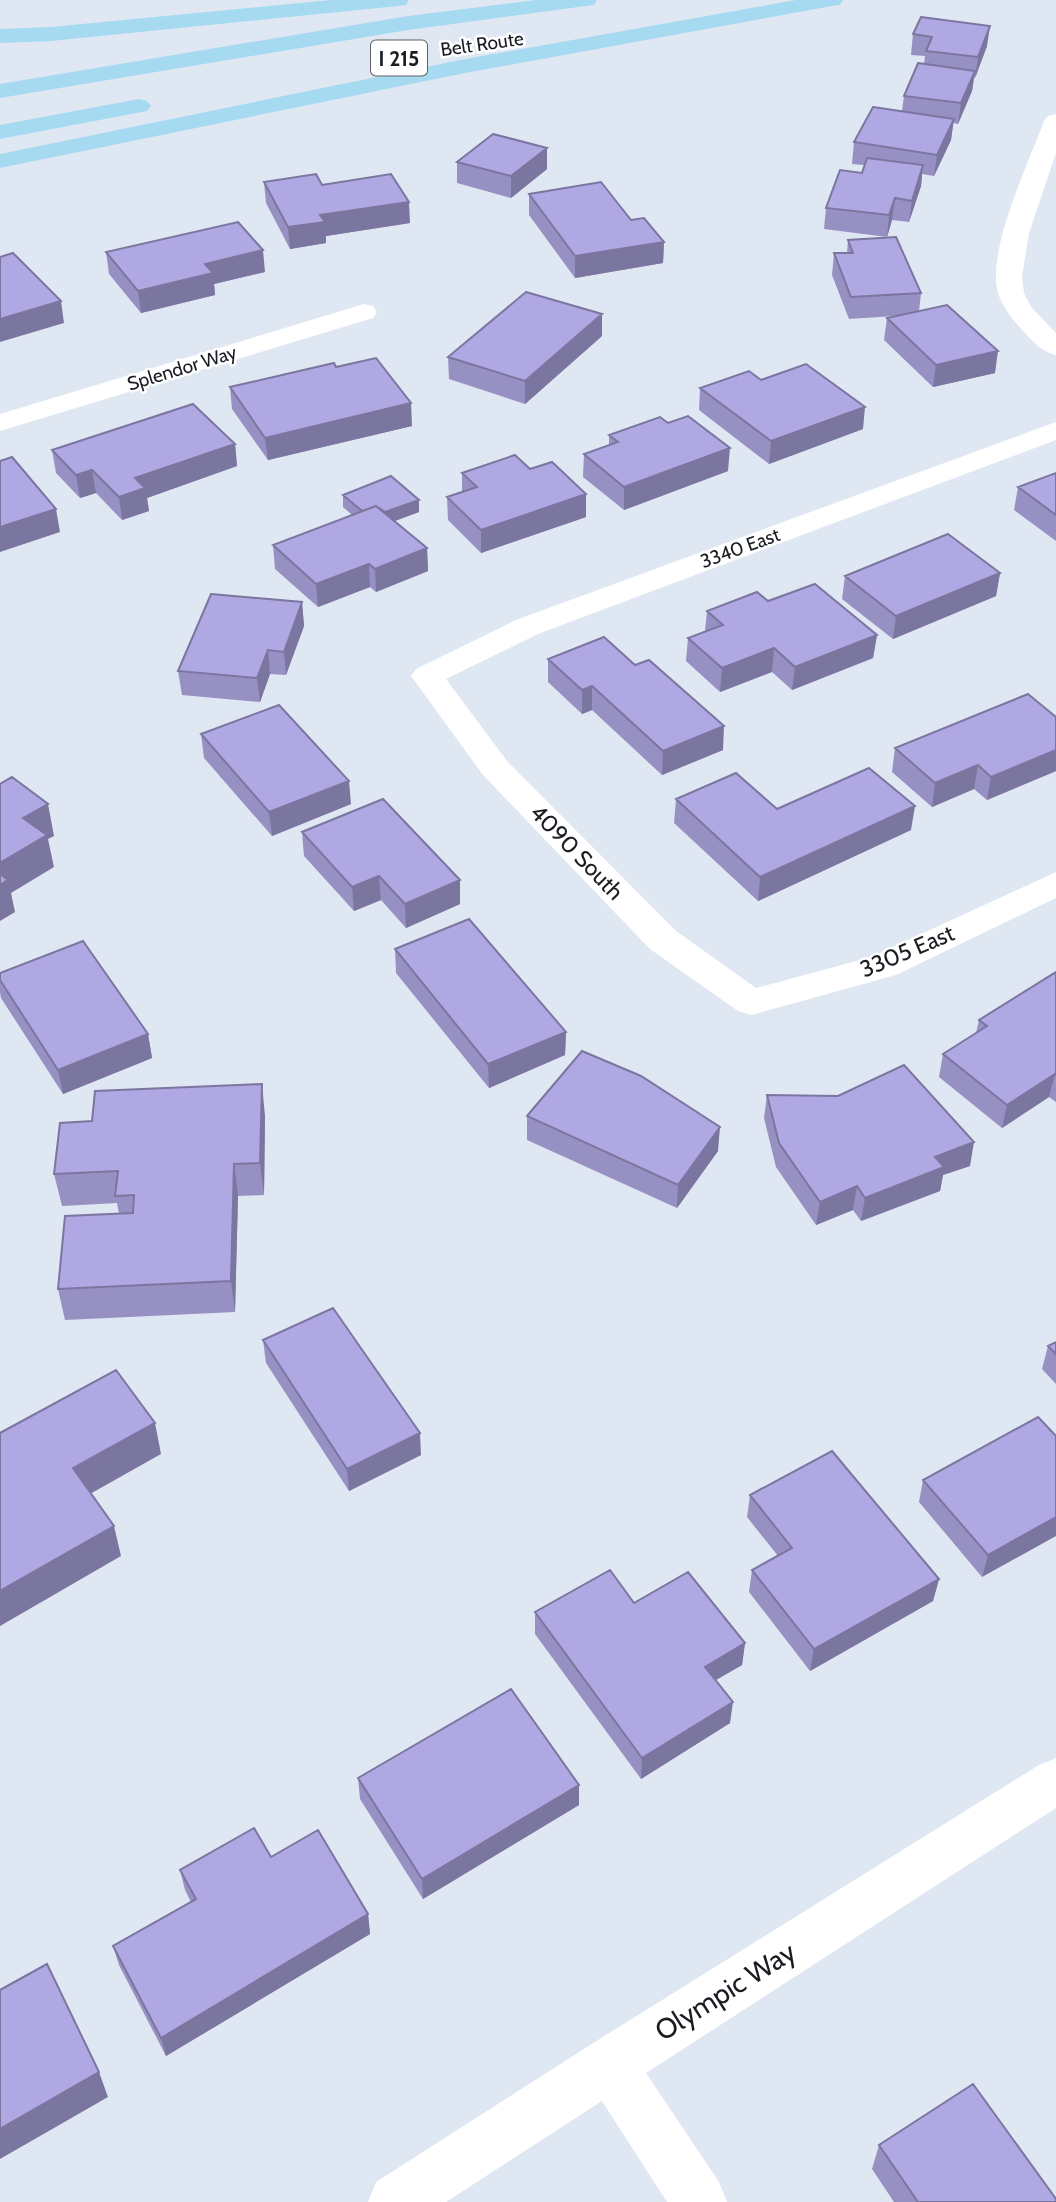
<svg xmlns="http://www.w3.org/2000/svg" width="1056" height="2202" font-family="Cabin,sans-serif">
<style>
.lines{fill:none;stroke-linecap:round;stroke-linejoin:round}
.minor{fill:#fff;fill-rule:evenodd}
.highway{fill:#a6daf1;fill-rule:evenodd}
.wall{fill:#9790c3}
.shaded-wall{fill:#7b769f}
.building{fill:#b0a8e3;stroke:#7b769f;stroke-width:2}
.labels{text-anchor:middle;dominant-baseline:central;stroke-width:5;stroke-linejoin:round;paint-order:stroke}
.far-street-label{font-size:19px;fill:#191c21;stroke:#fff}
.shield{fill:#fff;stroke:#5e6064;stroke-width:2}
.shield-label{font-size:21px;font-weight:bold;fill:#191c21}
.street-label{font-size:23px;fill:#191c21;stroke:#fff}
.near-street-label{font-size:28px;fill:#191c21;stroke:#fff}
</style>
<rect width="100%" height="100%" fill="#dfe7f3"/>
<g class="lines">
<!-- minor -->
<path class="minor" d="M1056,114V153L1029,233L1022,277L1024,293L1031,307L1056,333V355C1042,352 1031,340 1022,330C1013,320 1002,306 998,293C986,251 1029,162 1044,121L1048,116Z
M364,304L373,306L377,312L373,318L0,431V414Z
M1056,422V440L538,634L446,679L507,761L676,931L756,988L871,957L1056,872V898L896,975L751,1015L738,1011L650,949L483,775L411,676L416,669L516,620Z
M1056,1758V1808L646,2073L719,2182L727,2202H667L602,2101L446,2202H368L376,2182L590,2045L1039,1765Z"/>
<!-- highway -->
<path class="highway" d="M331,0H409L406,5L398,6L51,41L0,43V29L51,27Z
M536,0H597L594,5L586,6L408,30L0,98V84L408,16Z
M796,0H843L840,5L832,6L460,74L0,168V154L460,60Z
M139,99L147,101L151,106L147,111L0,139V125Z"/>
</g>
<!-- wall -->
<path class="wall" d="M913,34L987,46L975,78H974L972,91L958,124L953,123L951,140L934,176L922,174L921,186L909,222L892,220L887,237L824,229L826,208L862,173L864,165L852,164L854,142L902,111L904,96L924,64L925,56L911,55Z
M547,148V169L511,198L457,183V162Z
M264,182L322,185L410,223L326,236V243L290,249L266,203Z
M529,194L631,220L664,242L663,263L575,278L529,215Z
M848,240L921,293L919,311L995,373L933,387L884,340L887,318L895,316L849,319L832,275L834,253H847Z
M106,252L265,272L214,284L215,295L141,313L109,274Z
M602,336L525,404L449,379L448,357Z
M336,367L412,426L268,460L232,409L230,387Z
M761,380L863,429L769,464L699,410L700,388Z
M609,435L728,471L624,510L583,477L584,454L609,445Z
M235,444L237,466L147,498L149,511L122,520L96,493L80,498L56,473L52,450Z
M530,469L586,517L481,553L448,520L447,497L462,492V473Z
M1056,473V541L1014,510L1018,487Z
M343,495L419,500V512L395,521L427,548L428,571L376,592L370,587L318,607L275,569L273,545L352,515L343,507Z
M1000,573L996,596L893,639L842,599L845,576Z
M768,601L877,635L873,658L792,690L772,672L720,692L686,661L688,638L705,631L707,611Z
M302,602L304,626L286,675L270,674L260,702L182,695L178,671Z
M548,659L723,750L662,775L592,710L582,714L548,682Z
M1056,717V771L987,800L974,789L932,807L892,772L895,748Z
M201,734L351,804L272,836L204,758Z
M676,799L777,809L911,830L758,901L674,823Z
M302,832L460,904L406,928L381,900L354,911L304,856Z
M395,949L566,1032L565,1055L489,1088L396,973Z
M1056,972V1102L1049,1097L1002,1128L939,1077L943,1054L976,1033L979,1020Z
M0,973L148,1034L152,1058L63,1094L1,998L0,992Z
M767,1095L970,1166L943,1175L940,1191L861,1221L853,1210L816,1225L776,1167L764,1118Z
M265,1116L264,1195L238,1196L235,1312L65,1320L58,1289L119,1214L117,1203L62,1206L54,1174Z
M527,1116L718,1151L677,1208L527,1140Z
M263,1340L421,1455L349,1491L266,1363Z
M1056,1342V1384L1042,1369L1048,1346Z
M1038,1417L982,1577L919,1502L923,1480Z
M750,1495L939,1579L933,1601L810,1671L749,1592L752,1570L778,1556L747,1517Z
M634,1603L745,1643L742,1665L716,1680L730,1723L641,1779L535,1634V1612Z
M358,1778L579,1785V1805L423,1899L360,1799Z
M271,1857L368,1914L370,1934L166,2056L119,1965L113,1946L191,1902L185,1890L180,1870Z
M879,2145L1056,2202H894L872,2169Z"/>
<!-- shaded-wall -->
<path class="shaded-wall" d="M990,26L987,46L975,78L978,57Z
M975,71L972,91L958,124L961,103Z
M954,119L951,140L934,176L937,155Z
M547,148V169L511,198V176Z
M923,165L921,186L909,222L912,201Z
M895,198L892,220L887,237L889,215Z
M409,202L410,223L326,236V243L290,249L288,227L320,215Z
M664,242L663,263L575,278V256Z
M263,250L265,272L214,284L215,295L141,313L138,291L205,264Z
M61,301L64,323L0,342V319Z
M602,314V336L525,404V381Z
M998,351L995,373L933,387L936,365Z
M411,403L412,426L268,460L265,438Z
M865,407L863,429L769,464L771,441Z
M235,444L237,466L147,498L149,511L122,520L119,497L135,478Z
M730,448L728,471L624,510V487Z
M92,470L96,493L80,498L76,475Z
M586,494V517L481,553V530Z
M419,500V512L370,530L369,518Z
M56,509L60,532L0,552V527Z
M427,548L428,571L376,592L375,569Z
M369,564L370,587L318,607L316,584Z
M1000,573L996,596L893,639L896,616Z
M302,602L304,626L286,675L284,652Z
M877,635L873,658L792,690L795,667Z
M774,648L772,672L720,692L722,668Z
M268,650L270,674L260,702L257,678Z
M592,686V710L582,714V690Z
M724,726L723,750L662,775L663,751Z
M1056,750V771L987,800L991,777Z
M978,765L974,789L932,807L935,783Z
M349,781L351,804L272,836L269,812Z
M48,804L54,836L48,839L54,867L11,893L15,912L0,921V863L23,818Z
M915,806L911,830L758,901L760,877Z
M379,876L381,900L354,911L352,887Z
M460,880V904L406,928L405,904Z
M566,1032L565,1055L489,1088L488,1064Z
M148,1034L152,1058L63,1094L58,1070Z
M1055,1074L1049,1097L1002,1128L1007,1105Z
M262,1084L265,1116L264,1195L260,1163Z
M720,1127L718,1151L677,1208L678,1185Z
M974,1142L970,1166L943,1175L940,1191L861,1221L865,1198L935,1157Z
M234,1164L238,1196L235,1312L231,1281Z
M857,1186L853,1210L816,1225L820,1202Z
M155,1423L161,1454L81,1499L73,1468Z
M420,1433L421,1455L349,1491L347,1469Z
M1056,1517V1536L982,1577L988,1555Z
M114,1526L121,1556L0,1626V1591Z
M939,1579L933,1601L810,1671L814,1649Z
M745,1643L742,1665L702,1688L705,1667Z
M733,1702L730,1723L641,1779L642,1758Z
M579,1785V1805L423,1899L422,1879Z
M368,1914L370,1934L166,2056L161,2038Z
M99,2072L108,2097L0,2159V2129Z"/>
<!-- building -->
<path class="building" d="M921,17L990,26L978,57L926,51L932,37L913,34Z
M918,63L975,71L961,103L904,96Z
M873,107L954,119L937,155L854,142Z
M493,134L547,148L511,176L457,162Z
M867,158L923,165L912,201L895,198L889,215L826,208L840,170L862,173Z
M316,174L322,185L391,174L409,202L320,215L325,222L288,227L264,182Z
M601,182L631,220L644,218L664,242L575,256L529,194Z
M238,222L263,250L205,264L213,273L138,291L106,252Z
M896,237L921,293L851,297L834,253H853L848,240Z
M13,253L61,301L0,319V257Z
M526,292L602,314L525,381L448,357Z
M947,305L998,351L936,365L887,318Z
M376,358L411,403L265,438L230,387L334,363L336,367Z
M806,364L865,407L771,441L700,388L749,371L761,380Z
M193,404L235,444L135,478L145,488L119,497L92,470L76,475L52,450Z
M688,416L730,448L624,487L584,454L618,442L609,435L660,417L668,423Z
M515,455L530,469L552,462L586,494L481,530L447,497L477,487L462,473Z
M12,457L56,509L0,527V461Z
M1056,473V515L1018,487Z
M391,476L419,500L385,512L376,506L362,511L343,495Z
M376,506L427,548L375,569L369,564L316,584L273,545Z
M948,534L1000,573L896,616L845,576Z
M815,584L877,635L795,667L774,648L722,668L688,638L723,625L707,611L757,592L768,601Z
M211,594L302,602L284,652L268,650L257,678L178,671Z
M604,637L635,665L649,660L724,726L663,751L592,686L582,690L548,659Z
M1028,694L1056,717V750L991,777L978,765L935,783L895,748Z
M279,705L349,781L269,812L201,734Z
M869,768L915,806L760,877L676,799L736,773L777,809Z
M12,777L48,804L23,818L47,835L0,863V784Z
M383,799L460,880L405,904L379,876L352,887L302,832Z
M0,874L8,880L0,885Z
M469,919L566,1032L488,1064L395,949Z
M83,941L148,1034L58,1070L0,980V973Z
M1056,972V1075L1055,1074L1007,1105L943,1054L987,1026L979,1020Z
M582,1051L641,1076L720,1127L678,1185L527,1116Z
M904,1065L974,1142L935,1157L944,1167L865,1198L857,1186L820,1202L779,1143L767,1095L838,1096Z
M262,1084L260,1163L234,1164L231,1281L58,1289L65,1216L133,1213L134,1195L115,1196L118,1171L54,1174L60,1123L92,1121L95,1091Z
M333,1308L420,1433L347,1469L263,1340Z
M1056,1342V1354L1048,1346Z
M116,1370L155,1423L73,1468L114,1526L0,1591V1433Z
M1038,1417L1056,1436V1517L988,1555L923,1480Z
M832,1451L939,1579L814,1649L752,1570L792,1548L750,1495Z
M610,1570L634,1603L688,1572L745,1643L705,1667L733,1702L642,1758L535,1612Z
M511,1689L579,1785L422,1879L358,1778Z
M254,1828L271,1857L318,1830L368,1914L161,2038L113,1946L196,1899L180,1870Z
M47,1964L99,2072L0,2129V1990Z
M973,2084L1056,2199V2202H918L879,2145Z"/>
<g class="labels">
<!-- far-street labels -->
<g class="far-street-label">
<text transform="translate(482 44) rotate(-8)">Belt Route</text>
<text transform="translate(182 368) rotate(-17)">Splendor Way</text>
<text transform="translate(740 548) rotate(-20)">3340 East</text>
</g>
<!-- shield labels -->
<rect class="shield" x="371" y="40.5" width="56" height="35" rx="5"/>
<g class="shield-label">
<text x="399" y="58">I 215</text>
</g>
<!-- street labels -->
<g class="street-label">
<text transform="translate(577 852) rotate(46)">4090 South</text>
<text transform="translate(907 951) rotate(-23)">3305 East</text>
</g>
<!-- near-street labels -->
<g class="near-street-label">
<text transform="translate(725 1991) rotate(-32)">Olympic Way</text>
</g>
</g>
</svg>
